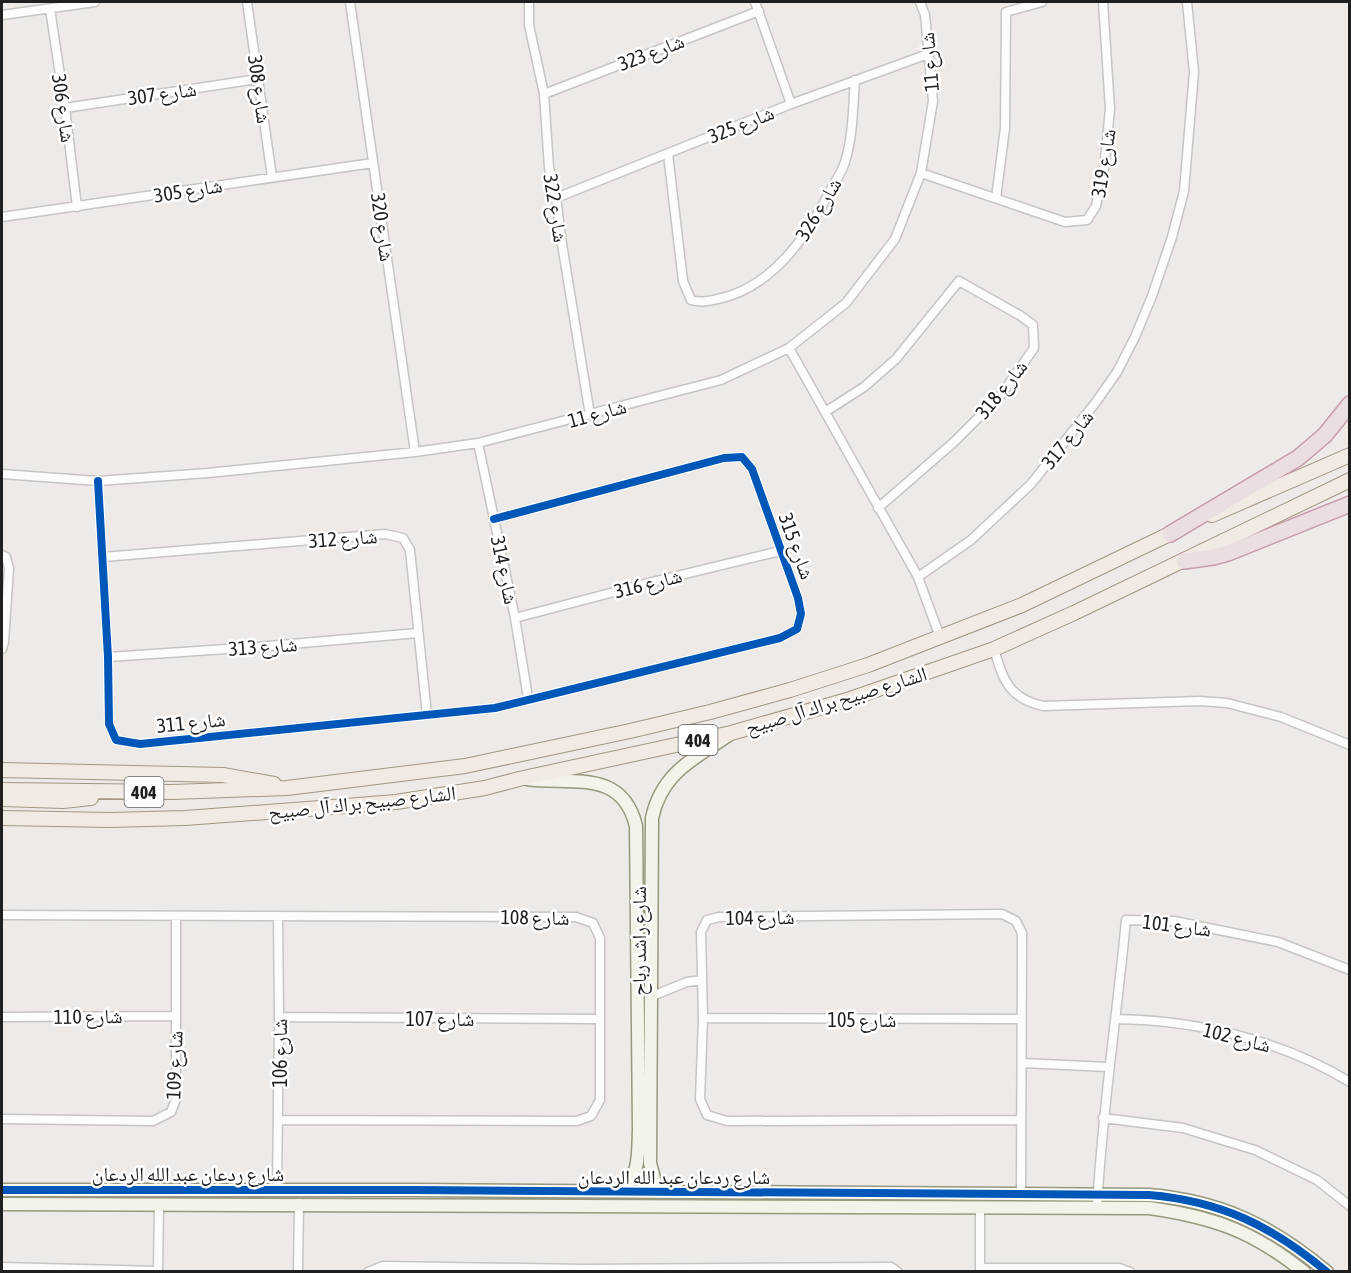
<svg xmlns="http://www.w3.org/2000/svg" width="1351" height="1273" font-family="'Asap Condensed','Noto Naskh Arabic',sans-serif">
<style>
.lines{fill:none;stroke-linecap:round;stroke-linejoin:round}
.street-casing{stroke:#c6c5c3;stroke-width:11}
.secondary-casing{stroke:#98987e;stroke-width:15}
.primary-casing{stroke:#a49683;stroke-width:16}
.highway-casing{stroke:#c59cab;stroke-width:18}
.street{stroke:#fcfcfb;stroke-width:8}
.secondary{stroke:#f4f3ea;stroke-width:12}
.primary{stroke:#f1ebe4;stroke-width:14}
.highway{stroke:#ebdee1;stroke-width:15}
.cycleway-casing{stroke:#fff;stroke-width:11}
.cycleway{stroke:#0057b8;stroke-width:8}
.labels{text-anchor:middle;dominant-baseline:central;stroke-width:5;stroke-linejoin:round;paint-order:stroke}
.shield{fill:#fff;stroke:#626262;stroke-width:1.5}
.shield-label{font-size:18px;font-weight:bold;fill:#1f1f1f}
.street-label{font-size:20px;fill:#1f1f1f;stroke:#fff}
</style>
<rect width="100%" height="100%" fill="#edeae7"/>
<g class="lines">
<defs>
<path id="street" d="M247,2L272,177
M350,2L415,452
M529,2V25L544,94L549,168L556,198L562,244L590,415
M755,2L791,104
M50,9L65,108L77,207
M2,15L95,2
M544,94L759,11
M65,108L258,79
M668,154L683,281L691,300C701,303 708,301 718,299C771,288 807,237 830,191C835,182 842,172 845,162C853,136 853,108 855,80
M921,173L1065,222L1087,220L1096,206L1104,169L1110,109L1103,2
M556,198L791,104L928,54
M996,198L1005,128L1006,12L1042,2
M2,217L373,163
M789,348L918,577L971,540L1031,484L1096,402L1117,372L1135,337L1152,296L1172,237L1184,191L1194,72L1187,2
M825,412L864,387L896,359L959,281L1021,316L1033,325L1034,348L1002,394L954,442L878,508
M478,443L515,618L528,698
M2,474L98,481L208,473L415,452L478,443L721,380L789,348L846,303L895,239L921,173L933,101L925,15L920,2
M98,481L108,657L109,724L116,740L140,744L495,708L780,638L797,629L801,614L798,598L752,469L742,457L724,458L494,519
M2,555L6,557L9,568L4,642L2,649
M103,557L385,534L403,538L410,550L427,715
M918,577L940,637
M515,618L656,581L780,551
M994,649C1003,679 1008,698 1043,706L1200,701L1227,703L1281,717L1350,745
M108,657L256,647L418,633
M2,915L576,917L593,923L600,938V1100L591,1116L577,1121L278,1120
M650,997L687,982L702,980
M2,1017L175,1016
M279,1017L600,1019
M703,1018L1021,1019
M1116,1019C1196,1020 1281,1040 1350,1082
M1022,1063L1108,1067
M1103,1118L1183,1128L1255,1150L1317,1180L1350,1206
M2,1119L153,1121L171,1112L176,1099V917
M1020,1120L727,1121L707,1115L700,1099L703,1018L701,932L707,920L719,917L1002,914L1016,921L1022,933L1021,1194
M277,1190L279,1017L278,916
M1097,1208C1102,1111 1117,1016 1126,920L1174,921L1278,942L1350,970
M980,1209V1271
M2,1267L158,1271
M980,1268H1119L1130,1272
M158,1272L159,1203
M298,1272L299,1203
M368,1272L383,1266L584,1269L891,1267L898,1272"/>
<path id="secondary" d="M527,779C571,785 622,768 636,826L639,1130C638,1153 640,1175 622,1191
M2,1190H415L1149,1195C1221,1201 1272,1226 1327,1272
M663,1192L655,1182L650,1163L652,818C662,772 694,759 730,734
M2,1204L1149,1208C1213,1217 1253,1231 1304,1272"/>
<path id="primary" d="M1212,515L1350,455
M2,770L223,775L274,784
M2,790L172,792L287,788L465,766L630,731L710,712L790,690L868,665L1022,605L1178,530
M2,799L63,801L91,798
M2,818L110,820L185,818L307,809L396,802L485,788L519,779L731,733L847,700L994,649L1074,613L1350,480"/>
<path id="highway" d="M1170,534L1298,458L1325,435L1350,404
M1184,561L1213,557L1228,553L1350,504"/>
</defs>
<!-- street casing -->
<use href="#street" class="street-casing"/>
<!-- secondary casing -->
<use href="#secondary" class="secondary-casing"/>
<!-- primary casing -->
<use href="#primary" class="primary-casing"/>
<!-- highway casing -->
<use href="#highway" class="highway-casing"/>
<!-- street -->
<use href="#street" class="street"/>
<!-- secondary -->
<use href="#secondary" class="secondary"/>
<!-- primary -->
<use href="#primary" class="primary"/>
<!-- highway -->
<use href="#highway" class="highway"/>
<defs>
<path id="cycleway" d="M98,481L108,657L109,724L116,740L140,744L495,708L780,638L797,629L801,614L798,598L752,469L742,457L724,458L494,519
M2,1190H415L1149,1195C1221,1201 1272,1226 1327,1272"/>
</defs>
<!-- cycleway casing -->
<use href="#cycleway" class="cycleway-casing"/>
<!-- cycleway -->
<use href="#cycleway" class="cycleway"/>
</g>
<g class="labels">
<!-- shield labels -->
<g class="shield">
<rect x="678.5" y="725" width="39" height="30" rx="4.5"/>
<rect x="124.5" y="777" width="39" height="30" rx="4.5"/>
</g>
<g class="shield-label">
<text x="698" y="740">404</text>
<text x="144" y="792">404</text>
</g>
<!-- street labels -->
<g class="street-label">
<text transform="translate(651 52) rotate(-21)">شارع 323</text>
<text transform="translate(929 62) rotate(-95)">شارع 11</text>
<text transform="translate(260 89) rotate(82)">شارع 308</text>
<text transform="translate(162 93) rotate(-8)">شارع 307</text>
<text transform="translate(64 108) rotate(82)">شارع 306</text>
<text transform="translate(741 124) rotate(-22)">شارع 325</text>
<text transform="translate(1103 163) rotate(-81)">شارع 319</text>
<text transform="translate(188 190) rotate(-9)">شارع 305</text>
<text transform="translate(556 208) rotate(81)">شارع 322</text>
<text transform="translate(818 209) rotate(-59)">شارع 326</text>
<text transform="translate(383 227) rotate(82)">شارع 320</text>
<text transform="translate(1001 389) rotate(-51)">شارع 318</text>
<text transform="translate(597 413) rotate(-15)">شارع 11</text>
<text transform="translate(1067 439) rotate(-51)">شارع 317</text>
<text transform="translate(343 538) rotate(-4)">شارع 312</text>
<text transform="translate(797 546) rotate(70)">شارع 315</text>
<text transform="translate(505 570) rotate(78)">شارع 314</text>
<text transform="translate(648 583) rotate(-14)">شارع 316</text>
<text transform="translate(263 646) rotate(-4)">شارع 313</text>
<text transform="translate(836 700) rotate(-17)">الشارع صبيح براك آل صبيح</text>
<text transform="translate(191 722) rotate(-6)">شارع 311</text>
<text transform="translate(362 802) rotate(-6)">الشارع صبيح براك آل صبيح</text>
<text transform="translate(535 917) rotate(1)">شارع 108</text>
<text transform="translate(760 917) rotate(-1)">شارع 104</text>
<text transform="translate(1177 925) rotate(7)">شارع 101</text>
<text transform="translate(638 941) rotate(-90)">شارع راشد رباح</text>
<text transform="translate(88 1016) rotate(-1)">شارع 110</text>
<text x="440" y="1018">شارع 107</text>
<text x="862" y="1019">شارع 105</text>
<text transform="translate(1237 1037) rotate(14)">شارع 102</text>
<text transform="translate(279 1053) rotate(-90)">شارع 106</text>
<text transform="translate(174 1065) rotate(-88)">شارع 109</text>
<text x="188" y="1173">شارع ردعان عبد الله الردعان</text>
<text x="674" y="1176">شارع ردعان عبد الله الردعان</text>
</g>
</g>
<!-- border -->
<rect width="1351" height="1273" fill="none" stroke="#1f1f1f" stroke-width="6"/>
</svg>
